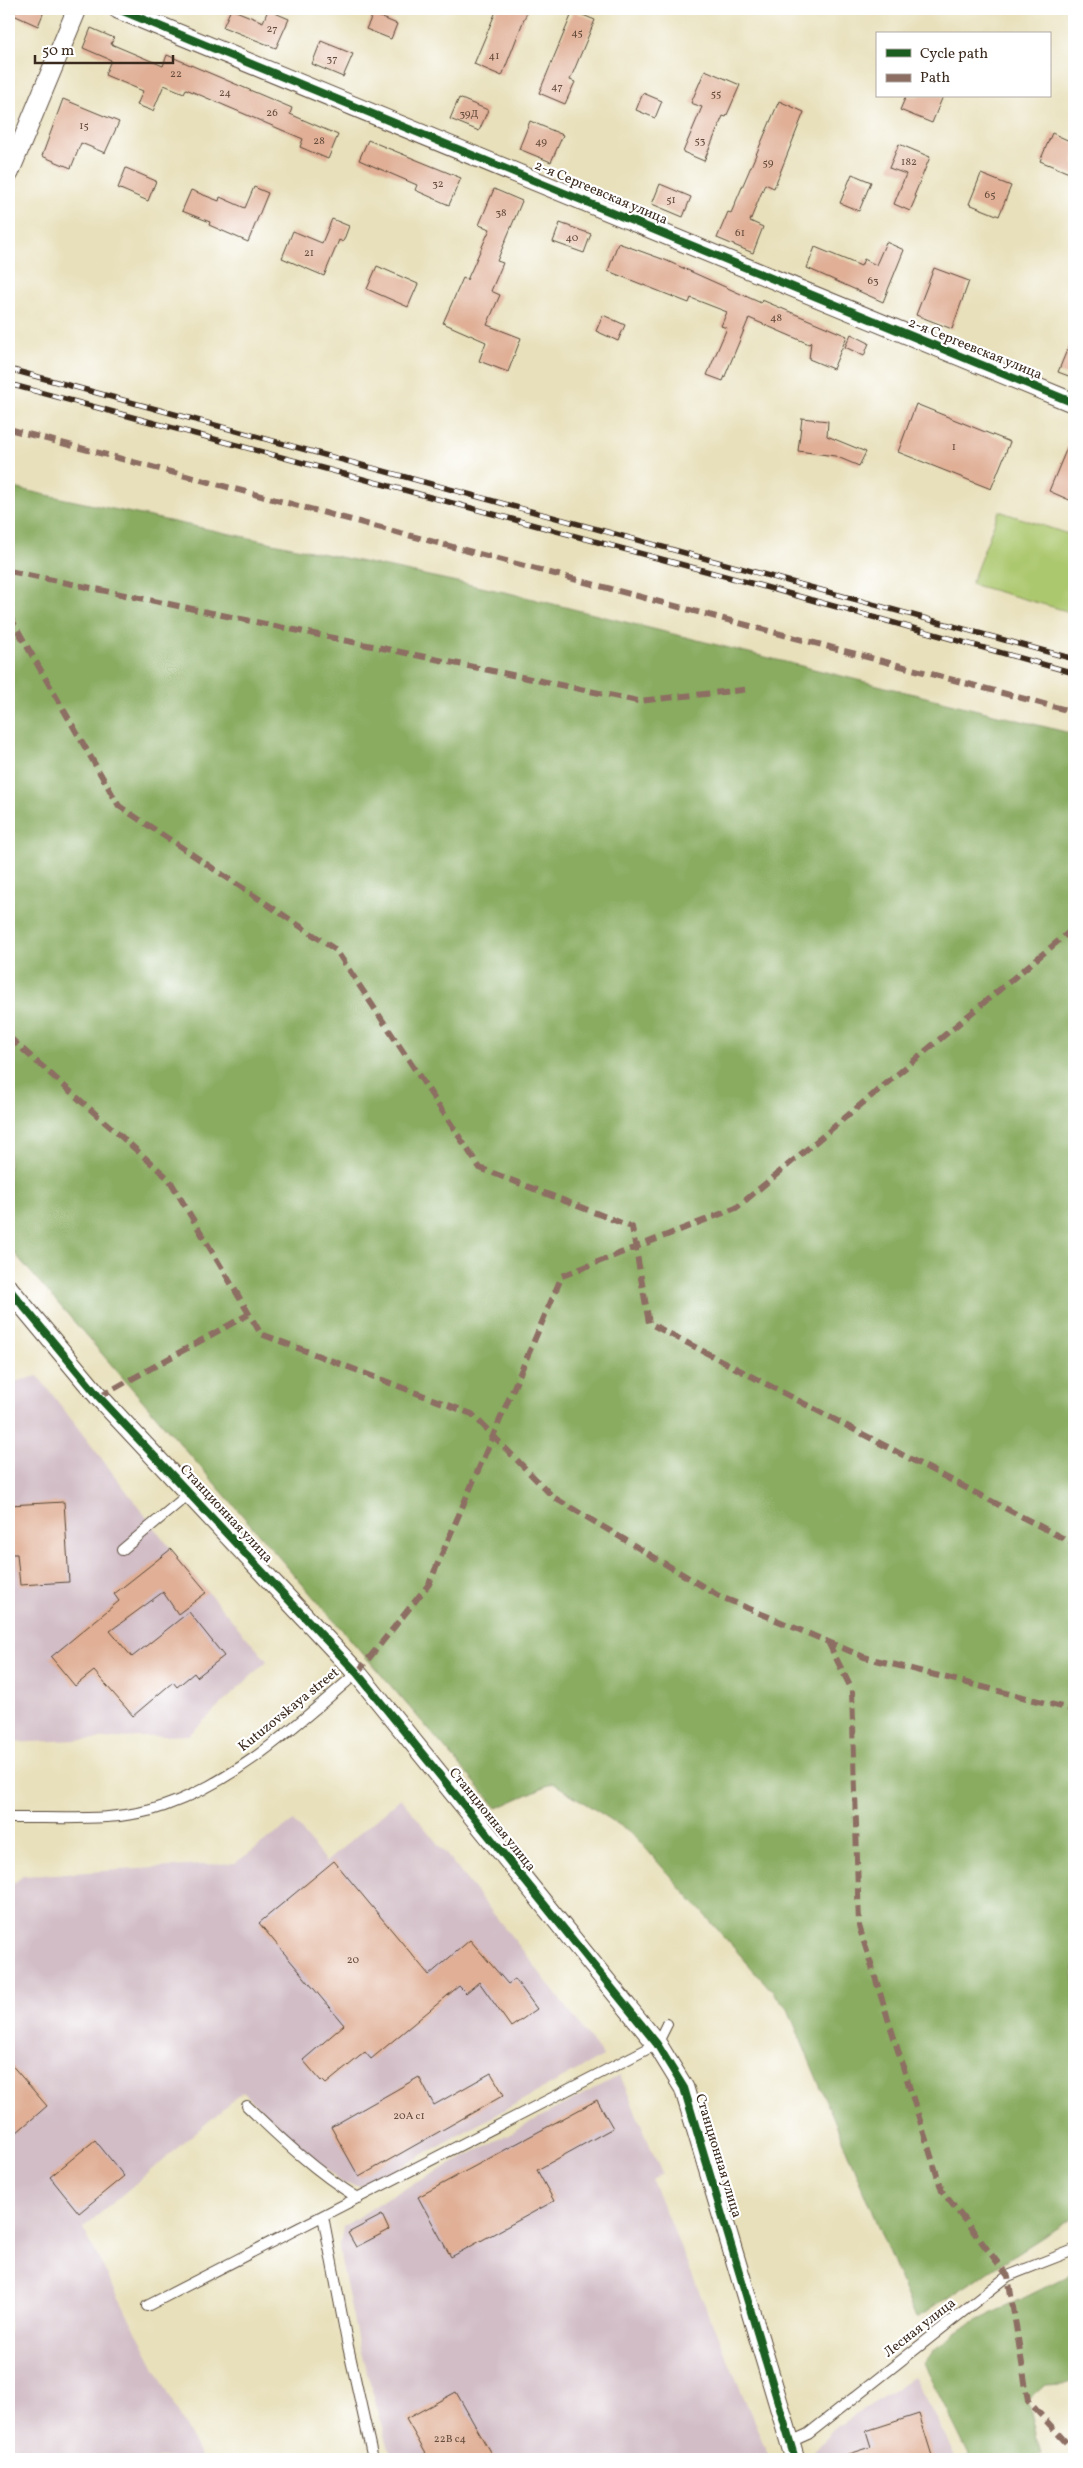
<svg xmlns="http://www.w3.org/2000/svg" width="1083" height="2468" font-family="Vollkorn,serif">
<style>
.industrial{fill:#d2bdc6}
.green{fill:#acc86e;stroke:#747946}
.forest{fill:#89ac61;stroke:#626b40}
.building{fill:#e0af95}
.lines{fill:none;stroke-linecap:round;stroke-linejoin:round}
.lane-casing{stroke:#554536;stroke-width:12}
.street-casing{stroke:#554536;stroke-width:21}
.lane{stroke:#fff;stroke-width:10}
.street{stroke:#fff;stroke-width:19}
.rail-casing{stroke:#3b2a1e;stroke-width:5.5}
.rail{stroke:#fff;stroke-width:4;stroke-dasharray:11;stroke-linecap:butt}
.quiet{stroke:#8d6e63;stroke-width:6;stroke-dasharray:12 6;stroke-linecap:butt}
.cycleway-casing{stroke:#fff;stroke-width:11}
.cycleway{stroke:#1b5e20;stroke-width:8}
.labels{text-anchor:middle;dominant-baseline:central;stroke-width:4.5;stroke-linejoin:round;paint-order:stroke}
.number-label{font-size:11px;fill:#644b3c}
.street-label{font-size:14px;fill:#3b2a1e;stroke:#fff}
</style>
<rect width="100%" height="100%" fill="#fff"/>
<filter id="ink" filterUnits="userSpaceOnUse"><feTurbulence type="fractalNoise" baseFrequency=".02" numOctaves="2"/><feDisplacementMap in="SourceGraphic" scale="10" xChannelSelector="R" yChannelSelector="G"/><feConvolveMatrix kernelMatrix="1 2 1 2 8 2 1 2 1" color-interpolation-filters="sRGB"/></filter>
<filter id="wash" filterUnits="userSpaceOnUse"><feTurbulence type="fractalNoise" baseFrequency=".0096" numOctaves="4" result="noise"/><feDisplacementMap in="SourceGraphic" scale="20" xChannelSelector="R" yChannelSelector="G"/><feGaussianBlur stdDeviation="1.12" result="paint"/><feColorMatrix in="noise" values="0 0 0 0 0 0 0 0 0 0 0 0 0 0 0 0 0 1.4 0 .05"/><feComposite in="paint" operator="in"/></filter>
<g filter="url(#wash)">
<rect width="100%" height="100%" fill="#e8e0bb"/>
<!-- industrial -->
<path class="industrial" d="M38,1376L171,1549L267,1661L189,1735L9,1743V1383Z
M401,1798L524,1952L603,2056L364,2187L341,2183L243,2092L83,2228L202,2459H9V1887L23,1876L235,1863L294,1821L326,1862Z
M620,2075L662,2174L652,2180L770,2459H392L358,2342L339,2251L343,2227L389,2197Z
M913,2377L958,2459H809V2456L834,2429Z"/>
<!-- green -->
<path class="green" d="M999,511L1074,536V613L971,584Z"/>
<!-- forest -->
<path class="forest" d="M9,487L509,593L1074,734V2217L916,2318L788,2009L632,1833L553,1783L497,1808L9,1247Z
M1074,2273V2383L1046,2385L1028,2401L1041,2454L1028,2459H971L923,2363L955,2332Z"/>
<g id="blocks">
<!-- building -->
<path class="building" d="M9,9H45L38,26L9,13Z
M231,9L263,22L268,10L289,19L276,48L223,27Z
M497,9H528L502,76L474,64Z
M573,11L595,20L570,80L575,82L565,104L539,93Z
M373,14L397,24L391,39L366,29Z
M91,28L114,38L111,44L163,66L167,55L292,108L290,114L338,135L328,159L300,147L303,139L186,89L184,93L164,85L153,111L137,105L143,91L105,75L111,60L83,48Z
M321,41L353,54L343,77L312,64Z
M705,70L740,85L726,117L723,116L704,161L683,152L702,107L691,103Z
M643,93L662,101L655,118L636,110Z
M906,96H943L932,123L900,110Z
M459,98L488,110L479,131L450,119Z
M63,99L119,122L105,153L81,143L71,168L42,156Z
M779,101L804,112L774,188L765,184L750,221L763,227L753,253L717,238L728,212L731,213Z
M530,121L563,135L551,162L519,149Z
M1052,133L1074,143V175L1040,161Z
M368,140L461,178L449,205L415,190L417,185L359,160Z
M899,144L930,157L914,196L916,197L910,211L894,204L906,174L889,168Z
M126,168L156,181L148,201L118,188Z
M852,174L871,182L859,211L840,203Z
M981,174L1011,186L999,216L969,204Z
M660,184L691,197L683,217L652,204Z
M254,187L268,193L248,242L209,225L210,222L182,211L191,190L219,201L220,197L245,208Z
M494,189L522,201L497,261L503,263L491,291L500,295L487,325L521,338L508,372L479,361L486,342L443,323L463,278L467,280L490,229L479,225Z
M332,219L349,226L343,242L339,240L324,276L282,258L293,231L322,243Z
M560,223L591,234L584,253L553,242Z
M886,242L904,250L883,302L807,268L815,247L861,266L864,259L876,265Z
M618,243L665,260L761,303L762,300L847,336L833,369L809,359L811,342L809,344L749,318L723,381L707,375L727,328L721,326L727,312L691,298L689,303L608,271Z
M377,266L418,284L408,307L367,289Z
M934,268L969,281L952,329L916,315Z
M603,315L625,325L618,341L596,331Z
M1074,333V378L1058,372Z
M851,334L869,343L864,356L845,347Z
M916,404L1010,442L991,489L898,452Z
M802,418L828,421L827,436L866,452L859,466L835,456L798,451Z
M1074,431V502L1049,491Z
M64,1502L69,1582L20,1585L17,1554H9V1505Z
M171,1549L207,1592L178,1614L163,1592L110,1631L132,1657L189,1612L224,1656L197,1677L194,1673L177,1687L173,1682L133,1716L94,1671L75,1686L51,1657L119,1601L114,1594Z
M334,1861L429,1975L470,1940L508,1984L515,1979L537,2009L511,2027L479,1982L466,1993L459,1986L371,2059L365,2052L326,2084L322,2080L321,2081L303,2060L344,2025L259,1923Z
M9,2062L47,2106L16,2133L9,2124Z
M491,2073L504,2095L359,2177L331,2127L419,2077L434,2105Z
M597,2100L613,2128L537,2170L554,2201L451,2257L418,2197Z
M95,2140L124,2176L79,2213L50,2177Z
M382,2215L389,2230L356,2247L348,2233Z
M456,2392L494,2459H429L406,2419Z
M919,2414L933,2459H843V2456L871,2447L866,2431Z"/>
</g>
</g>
<g filter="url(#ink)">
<use href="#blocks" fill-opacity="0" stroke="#554536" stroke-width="1"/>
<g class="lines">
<defs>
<path id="lane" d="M122,1550L190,1493
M9,1818C57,1817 118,1823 164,1806C239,1780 297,1724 357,1673
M247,2106C282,2140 316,2172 358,2198
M323,2216L347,2342L373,2459
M147,2306L657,2044L667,2024
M790,2442L808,2434L1008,2276L1074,2250"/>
<path id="street" d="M118,9L1074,403
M9,173L77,9
M9,1289L99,1397L357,1673L657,2044L684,2088L795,2459"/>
</defs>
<!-- lane casing -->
<use href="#lane" class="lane-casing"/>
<!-- street casing -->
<use href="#street" class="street-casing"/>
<!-- lane -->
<use href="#lane" class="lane"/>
<!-- street -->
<use href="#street" class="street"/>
<defs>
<path id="rail" d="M9,369L1074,659
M9,384L758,585L1074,673"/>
</defs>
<!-- rail casing -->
<use href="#rail" class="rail-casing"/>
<!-- rail -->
<use href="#rail" class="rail"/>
<!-- quiet -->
<path class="quiet" d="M9,429L1074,712
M9,571L638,701L751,689
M9,615L119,806L336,950L480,1168L632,1227L649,1323L1074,1544
M9,1037L169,1179L261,1334L472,1414L553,1497L719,1596L864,1657L1074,1710
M99,1397L249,1314
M828,1642L852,1690L859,1926L942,2191L1008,2276L1028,2401L1074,2451
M357,1673L429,1584L562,1276L736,1208L1074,928"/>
<defs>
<path id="cycleway" d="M118,9L1074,403
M9,1289L99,1397L357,1673L657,2044L684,2088L795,2459"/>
</defs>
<!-- cycleway casing -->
<use href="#cycleway" class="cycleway-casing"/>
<!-- cycleway -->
<use href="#cycleway" class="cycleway"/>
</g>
</g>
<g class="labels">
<!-- number labels -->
<g class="number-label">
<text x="272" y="29">27</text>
<text x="577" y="33">45</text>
<text x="494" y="56">41</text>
<text x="332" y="59">37</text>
<text x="176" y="74">22</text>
<text x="557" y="87">47</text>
<text x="225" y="93">24</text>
<text x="716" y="94">55</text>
<text x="272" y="113">26</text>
<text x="469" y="114">39Д</text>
<text x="84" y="126">15</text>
<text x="319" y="141">28</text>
<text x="700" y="141">53</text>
<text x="541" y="142">49</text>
<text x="909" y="162">182</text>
<text x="768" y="163">59</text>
<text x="438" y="184">32</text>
<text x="990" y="195">65</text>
<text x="671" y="200">51</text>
<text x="501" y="213">38</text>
<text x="740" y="233">61</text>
<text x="572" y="238">40</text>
<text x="309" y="253">21</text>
<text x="873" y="281">63</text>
<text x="776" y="318">48</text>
<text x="954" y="447">1</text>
<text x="353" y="1960">20</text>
<text x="409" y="2116">20А с1</text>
<text x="450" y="2439">22В с4</text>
</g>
<!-- street labels -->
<g class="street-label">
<text transform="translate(601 193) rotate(23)">2-я Сергеевская улица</text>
<text transform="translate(975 349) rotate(22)">2-я Сергеевская улица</text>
<text transform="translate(226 1514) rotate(47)">Станционная улица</text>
<text transform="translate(289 1710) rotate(-39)">Kutuzovskaya street</text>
<text transform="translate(492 1820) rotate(51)">Станционная улица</text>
<text transform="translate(718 2156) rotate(73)">Станционная улица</text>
<text transform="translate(920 2328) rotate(-38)">Лесная улица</text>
</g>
</g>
<!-- margin -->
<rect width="1083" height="2468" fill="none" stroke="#fff" stroke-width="30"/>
<!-- legend -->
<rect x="876" y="32" width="175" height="65" fill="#ffffff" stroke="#b1aaa5"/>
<rect x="886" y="49" width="25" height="8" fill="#1b5e20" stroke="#b1aaa5"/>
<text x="920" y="58" font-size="15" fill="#3b2a1e">Cycle path</text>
<rect x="886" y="74" width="25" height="8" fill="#8d6e63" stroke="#b1aaa5"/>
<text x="920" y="82" font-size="15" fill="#3b2a1e">Path</text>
<!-- scale -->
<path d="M35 55v8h138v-8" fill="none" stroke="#3b2a1e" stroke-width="2.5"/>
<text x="42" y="55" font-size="15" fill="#3b2a1e" stroke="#ffffff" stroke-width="4" paint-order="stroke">50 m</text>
</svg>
